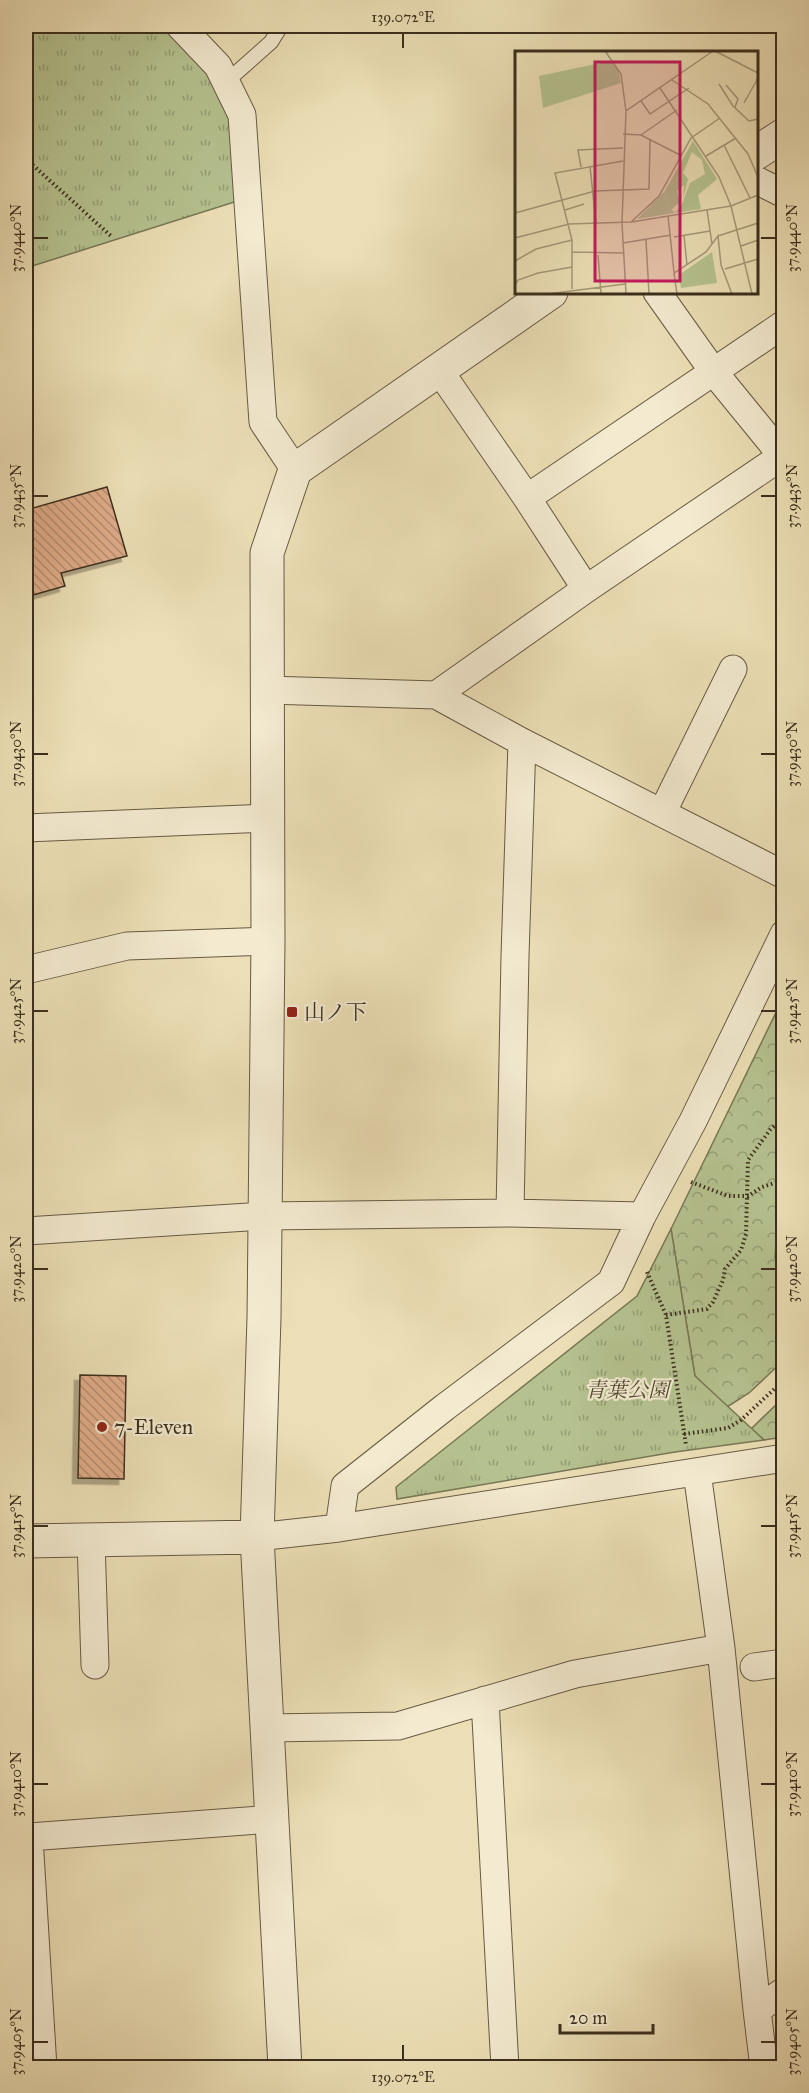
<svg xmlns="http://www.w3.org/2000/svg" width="809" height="2093" font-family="'IM FELL Great Primer','Noto Serif JP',serif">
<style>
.forest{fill:url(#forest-crowns);stroke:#787856;stroke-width:1.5}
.park{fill:url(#park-tufts);stroke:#787856;stroke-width:1.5}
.building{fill:url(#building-back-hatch);stroke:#3b2e1d;stroke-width:1.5;filter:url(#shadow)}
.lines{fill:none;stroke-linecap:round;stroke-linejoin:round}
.service-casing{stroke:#675a43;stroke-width:16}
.minor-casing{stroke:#675a43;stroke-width:29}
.tertiary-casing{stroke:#675a43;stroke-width:35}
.path{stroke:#3b2e1d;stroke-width:4;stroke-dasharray:1.5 3;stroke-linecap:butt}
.service{stroke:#f3ead0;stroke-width:14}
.minor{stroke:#f3ead0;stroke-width:27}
.tertiary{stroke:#f3ead0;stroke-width:33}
.ticks{fill:none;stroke:#3b2e1d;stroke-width:2}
.poi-dot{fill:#8f2418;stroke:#f3ead0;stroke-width:2}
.labels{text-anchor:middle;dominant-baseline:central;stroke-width:4.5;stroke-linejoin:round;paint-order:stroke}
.poi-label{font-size:21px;fill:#3b2e1d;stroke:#f3ead0;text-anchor:start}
.park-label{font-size:21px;font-style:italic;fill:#534c34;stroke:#f3ead0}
.inset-road{fill:none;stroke:#a59879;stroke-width:1.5}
.view{fill:#c2185b;fill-opacity:0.15;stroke:#c2185b;stroke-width:3}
.inset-edge{fill:none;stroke:#3b2e1d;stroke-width:3}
.neatline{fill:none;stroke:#3b2e1d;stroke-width:2}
.ticks-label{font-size:15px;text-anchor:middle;fill:#3b2e1d}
</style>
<defs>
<pattern id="forest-crowns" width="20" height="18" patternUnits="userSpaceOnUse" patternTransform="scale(1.5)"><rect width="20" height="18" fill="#b5c290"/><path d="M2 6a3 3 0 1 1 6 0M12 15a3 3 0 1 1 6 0" fill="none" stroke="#949e75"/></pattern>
<pattern id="park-tufts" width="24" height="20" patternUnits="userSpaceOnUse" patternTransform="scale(1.5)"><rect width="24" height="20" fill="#b5c290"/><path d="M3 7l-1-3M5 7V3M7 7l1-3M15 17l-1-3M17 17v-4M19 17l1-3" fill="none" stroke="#949e75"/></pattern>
<pattern id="building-back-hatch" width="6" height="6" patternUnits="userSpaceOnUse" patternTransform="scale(1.5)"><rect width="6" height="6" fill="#e0ad8a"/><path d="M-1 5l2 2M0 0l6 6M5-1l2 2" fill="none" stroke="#b78d70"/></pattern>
<filter id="shadow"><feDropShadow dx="-5.5" dy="5.5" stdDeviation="0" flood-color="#0004"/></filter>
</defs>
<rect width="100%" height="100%" fill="#ecdfb6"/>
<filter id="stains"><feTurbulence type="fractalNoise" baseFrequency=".00333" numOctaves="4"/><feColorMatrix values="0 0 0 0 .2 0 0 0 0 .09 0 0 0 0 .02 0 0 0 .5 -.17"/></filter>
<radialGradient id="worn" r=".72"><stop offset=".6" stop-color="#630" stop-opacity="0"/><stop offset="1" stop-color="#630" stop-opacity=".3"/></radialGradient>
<!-- forest -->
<path class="forest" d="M783,998L784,1206L777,1229L775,1258L783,1268V1361L749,1393L727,1407L695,1376L671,1229Z
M783,1398V1437L764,1440L751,1429Z"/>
<!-- park -->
<path class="park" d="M26,26H180L218,66L247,198L26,268Z
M671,1229L695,1376L764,1440L675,1452L397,1499L396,1487L637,1296Z"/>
<!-- building -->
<path class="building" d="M107,487L127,556L61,573L65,586L26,597V510Z
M80,1375L126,1376L124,1479L78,1478Z"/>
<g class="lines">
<defs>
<path id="service" d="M226,82L271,42L281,26"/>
<path id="minor" d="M180,26L218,66L242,115L263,422L295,470
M756,180L784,194
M657,292L713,371L784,458
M439,370L527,498L784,324
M527,498L586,589
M267,690L436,695L522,742L784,875
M436,695L586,589L782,456
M662,813L733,669
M26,828L267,818
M26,970L127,946L268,941
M510,1213L642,1216
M26,1231L265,1216L510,1213L515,956L522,742
M697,1472L721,1648L757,2010
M339,1528L345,1486L445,1407L611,1282L642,1216L693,1121L784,934
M257,1537L339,1528L784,1458
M91,1540L95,1665
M754,1667L784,1663
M485,1700L505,2068
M267,1728L398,1726L575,1674L721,1648
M26,1834L29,1837L272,1819
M29,1837L43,2068
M764,2068L757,2010L784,1991"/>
<path id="tertiary" d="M756,153L784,135
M26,1541L257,1537
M285,2068L257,1537L264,1318L268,941L267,553L295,470L551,292"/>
</defs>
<!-- service casing -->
<use href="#service" class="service-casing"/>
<!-- minor casing -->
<use href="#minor" class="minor-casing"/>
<!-- tertiary casing -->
<use href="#tertiary" class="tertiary-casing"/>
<!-- path -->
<path class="path" d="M26,159L111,236
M691,1182L728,1196H748L762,1187L784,1180
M647,1272L666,1315L686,1445
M666,1315L707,1309L713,1302L723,1280L725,1269L741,1250L746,1234L748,1160L770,1130L784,1117
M684,1434L728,1428L741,1420L784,1380"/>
<!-- service -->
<use href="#service" class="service"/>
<!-- minor -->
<use href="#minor" class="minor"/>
<!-- tertiary -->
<use href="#tertiary" class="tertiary"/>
</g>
<!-- ticks -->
<path class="ticks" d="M403,33V48M33,238H48M761,238H776M33,496H48M761,496H776M33,754H48M761,754H776M33,1011H48M761,1011H776M33,1269H48M761,1269H776M33,1526H48M761,1526H776M33,1784H48M761,1784H776M33,2042H48M761,2042H776M403,2045V2060"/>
<!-- markers -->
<g class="poi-dot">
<rect x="286" y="1006" width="12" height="12" rx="3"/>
<circle cx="102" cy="1427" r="6"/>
</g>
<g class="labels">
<!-- poi labels -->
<g class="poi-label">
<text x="304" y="1012">山ノ下</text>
<text x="114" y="1427">7-Eleven</text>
</g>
<!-- park labels -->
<g class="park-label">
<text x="627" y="1390">青葉公園</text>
</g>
</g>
<!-- overview -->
<g transform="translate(515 51)">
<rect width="243" height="243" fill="#ecdfb6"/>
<path d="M178,90L202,128L183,144L186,158L160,162L167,153L175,132L190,123L187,109L177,101L168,122L173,128L168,148L169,134L162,140L165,151L156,159L153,155L150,140Z" fill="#b5c290"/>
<path d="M95,10L103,18L106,32L28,57L24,25ZM150,140L153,155L160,162L122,168Z" fill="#b5c290"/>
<path d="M197,201L202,232L166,237L164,224Z" fill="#b5c290"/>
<path class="inset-road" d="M90,0L106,23L111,60M200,0L243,22M157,29L193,53L233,103L243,126M204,33L218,55L234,70L243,68M211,34L223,48L220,56M145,37L204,126L216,155L237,243M126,50L135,63L174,37M229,52L243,27M108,83L126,84L165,104M126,84L162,59M209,94L235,147M191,105L221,87M75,115L81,173M66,116L63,99L108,97M50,159L69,153M192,159L197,193M0,162L80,140L134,138L135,89M153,165L159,221M116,171L144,145L176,87L205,67M169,184L172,214M203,185L243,172M159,186L195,180M0,187L54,173L116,171L216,155L243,144M131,189L134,243M108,192L156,184M226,195L243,189M57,201L108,202M83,204L86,243M0,210L21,198L57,189M210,218L243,208M0,234L3,229L23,222L57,216M57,238V189L40,122L108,110M33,243L110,233M111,243L107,172L111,60L198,0M162,243L159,222L191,201L203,185L206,214L217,243"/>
<path class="view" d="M80,11H165V230H80Z"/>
<rect width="243" height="243" class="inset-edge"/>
</g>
<!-- margin -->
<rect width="809" height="2093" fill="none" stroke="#ecdfb6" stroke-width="66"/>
<!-- scale -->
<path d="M560 2024v9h93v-9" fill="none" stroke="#3b2e1d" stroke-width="3"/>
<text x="569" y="2024" font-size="18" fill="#3b2e1d" stroke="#f3ead0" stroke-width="4.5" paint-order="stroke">20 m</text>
<rect x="33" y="33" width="743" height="2027" class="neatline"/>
<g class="ticks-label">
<text x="403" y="22">139.072°E</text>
<text transform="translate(16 238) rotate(-90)" y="5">37.9440°N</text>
<text transform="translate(792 238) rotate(-90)" y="5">37.9440°N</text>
<text transform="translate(16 496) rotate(-90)" y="5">37.9435°N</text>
<text transform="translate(792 496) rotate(-90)" y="5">37.9435°N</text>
<text transform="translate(16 754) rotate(-90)" y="5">37.9430°N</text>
<text transform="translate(792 754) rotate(-90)" y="5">37.9430°N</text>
<text transform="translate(16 1011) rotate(-90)" y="5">37.9425°N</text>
<text transform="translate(792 1011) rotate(-90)" y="5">37.9425°N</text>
<text transform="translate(16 1269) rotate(-90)" y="5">37.9420°N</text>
<text transform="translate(792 1269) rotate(-90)" y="5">37.9420°N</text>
<text transform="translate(16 1526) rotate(-90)" y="5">37.9415°N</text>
<text transform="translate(792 1526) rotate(-90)" y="5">37.9415°N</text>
<text transform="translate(16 1784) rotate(-90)" y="5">37.9410°N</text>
<text transform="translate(792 1784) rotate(-90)" y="5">37.9410°N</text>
<text transform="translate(16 2042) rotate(-90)" y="5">37.9405°N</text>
<text transform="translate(792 2042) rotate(-90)" y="5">37.9405°N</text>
<text x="403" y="2082">139.072°E</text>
</g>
<rect width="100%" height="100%" filter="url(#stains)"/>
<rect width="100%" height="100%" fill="url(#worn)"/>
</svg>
